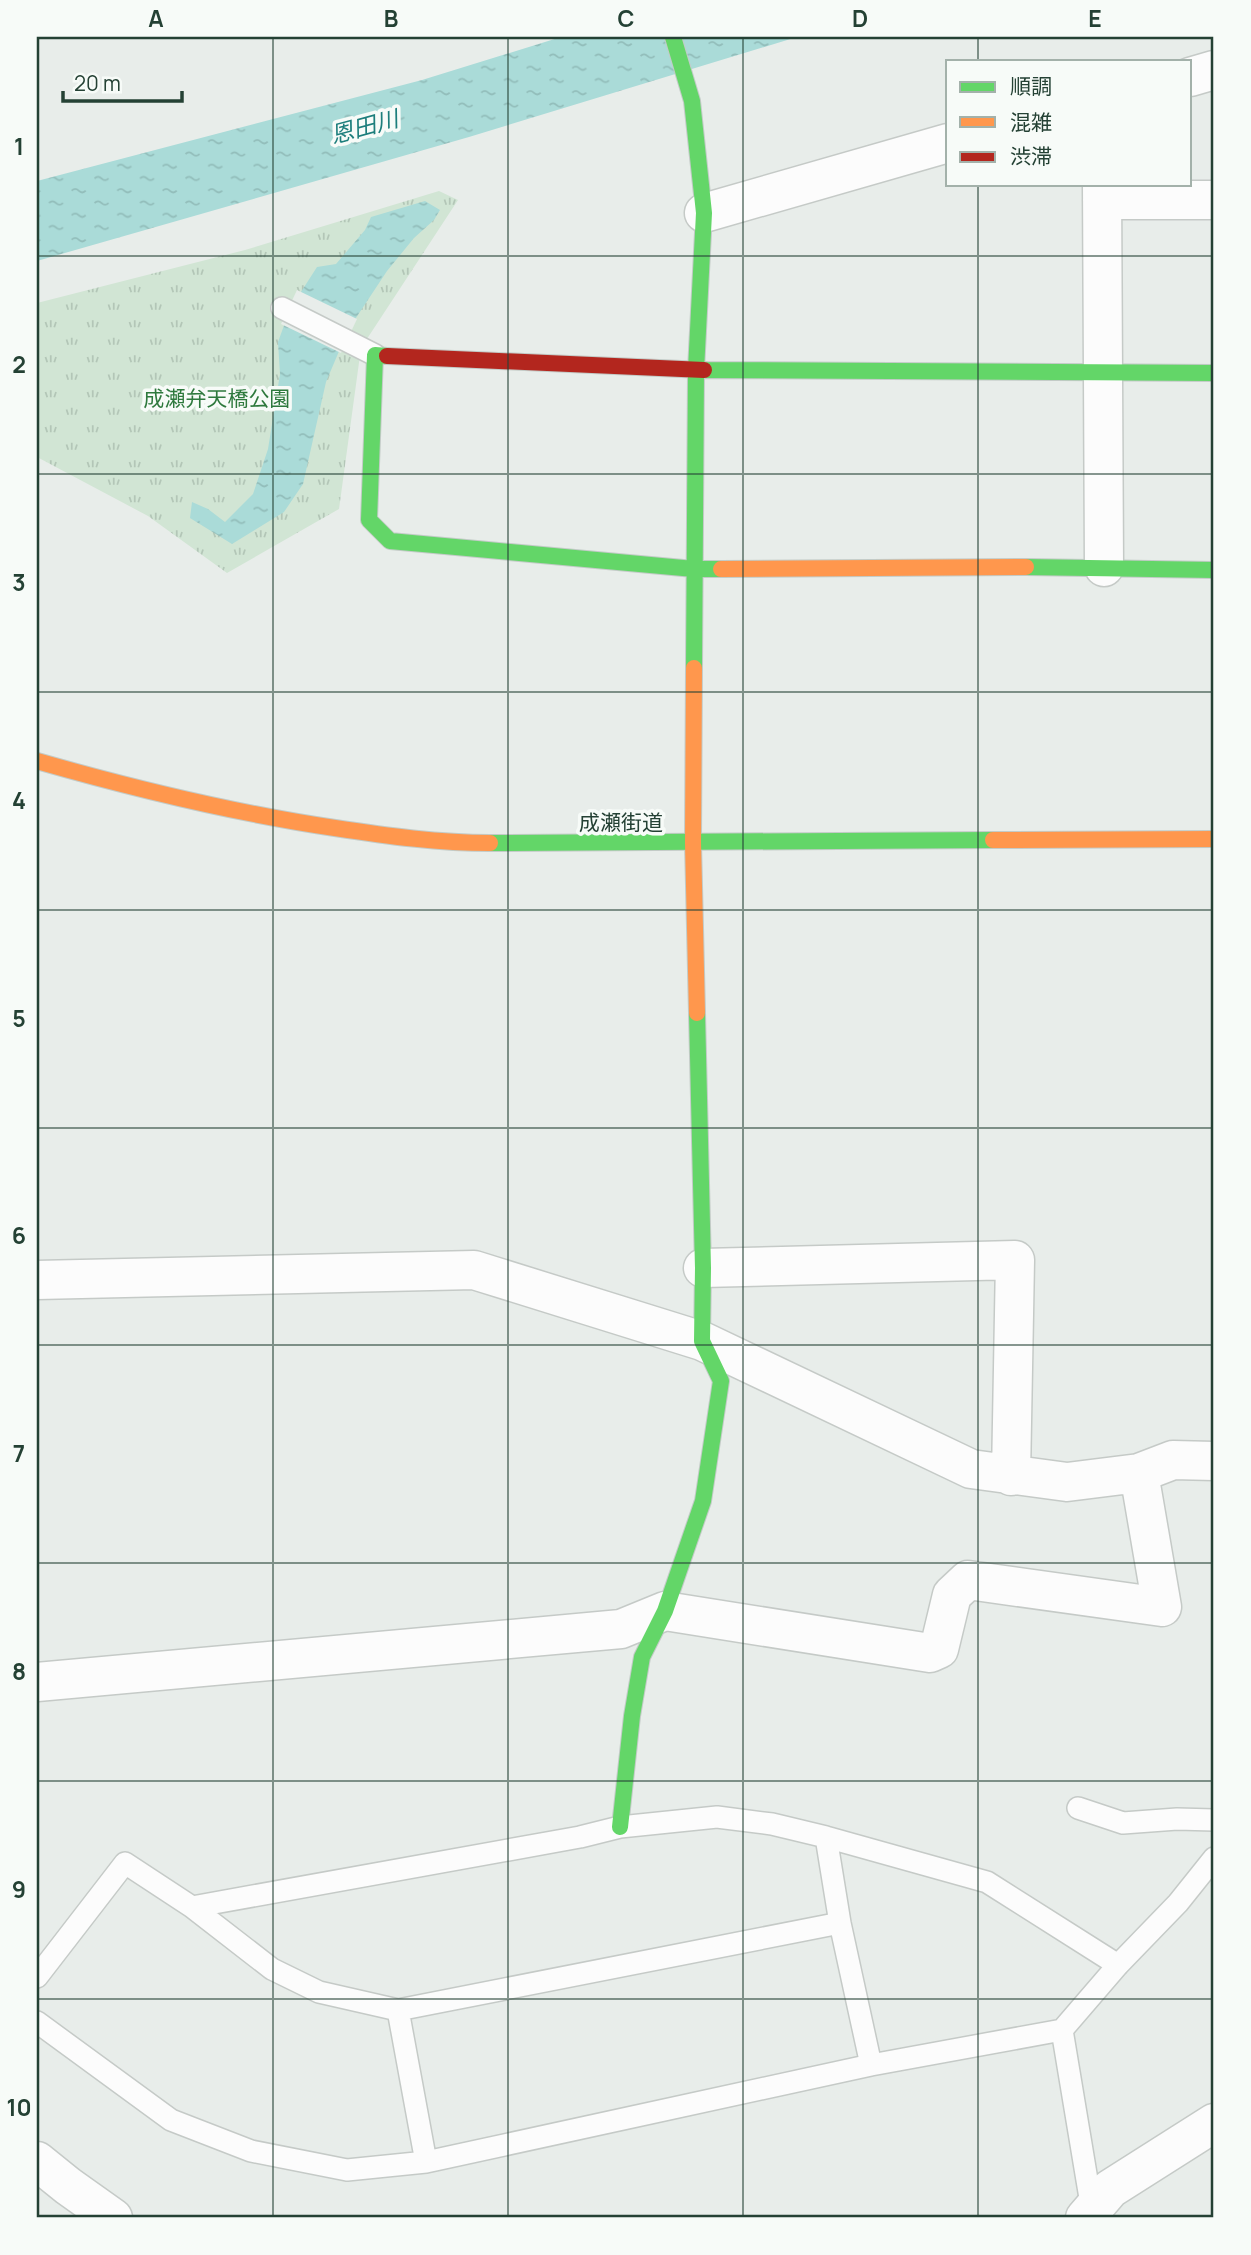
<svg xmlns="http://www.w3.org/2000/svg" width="1251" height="2255" font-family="Manrope,'Noto Sans JP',sans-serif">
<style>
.park{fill:url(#park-tufts)}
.water{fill:url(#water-ripples)}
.pier{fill:#e8edea}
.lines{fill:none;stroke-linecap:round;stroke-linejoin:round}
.lane-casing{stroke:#c5cac7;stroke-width:24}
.street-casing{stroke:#c5cac7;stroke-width:41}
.fast-casing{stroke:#c3cbc7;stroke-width:18}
.slow-casing{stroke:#c3cbc7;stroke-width:18}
.jam-casing{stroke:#c3cbc7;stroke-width:18}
.lane{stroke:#fcfcfc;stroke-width:21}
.street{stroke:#fcfcfc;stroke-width:38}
.fast{stroke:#63d668;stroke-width:16}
.slow{stroke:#ff974d;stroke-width:16}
.jam{stroke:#b3261e;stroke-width:16}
.grid{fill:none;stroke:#244134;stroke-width:2;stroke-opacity:0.55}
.labels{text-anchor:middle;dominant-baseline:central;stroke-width:7;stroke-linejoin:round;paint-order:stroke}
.park-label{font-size:21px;fill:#2e793d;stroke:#f7fbf8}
.street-label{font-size:21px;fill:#244134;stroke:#f7fbf8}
.water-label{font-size:23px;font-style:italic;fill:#1d7e7c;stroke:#f7fbf8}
.neatline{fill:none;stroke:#244134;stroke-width:2.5}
.grid-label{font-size:23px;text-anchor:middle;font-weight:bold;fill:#244134}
</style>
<defs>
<pattern id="park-tufts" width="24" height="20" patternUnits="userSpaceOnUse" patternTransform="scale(1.75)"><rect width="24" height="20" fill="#d1e5d4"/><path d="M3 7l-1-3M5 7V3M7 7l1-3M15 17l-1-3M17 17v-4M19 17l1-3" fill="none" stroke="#b3c6b7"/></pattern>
<pattern id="water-ripples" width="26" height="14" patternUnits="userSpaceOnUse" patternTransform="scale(1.75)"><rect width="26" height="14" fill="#aadbd8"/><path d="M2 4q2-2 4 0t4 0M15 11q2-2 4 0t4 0" fill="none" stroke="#92bdba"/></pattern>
</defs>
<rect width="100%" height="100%" fill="#e8edea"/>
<!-- park -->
<path class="park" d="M439,191L458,200L361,348L339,509L227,573L148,516L37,457V303L245,250Z"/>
<!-- water -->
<path class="water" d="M561,37H797L469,137L37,261V181L422,80Z
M425,201L440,210L434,220L414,238L387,271L348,330L326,382L303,484L284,512L232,544L190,518L192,502L208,509L225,522L253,494L268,449L280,374L278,342L290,309L317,267L336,264L365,230L371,217Z"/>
<!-- pier -->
<path class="pier" d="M297,290L357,319L341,353L281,324Z"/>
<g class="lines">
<defs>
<path id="lane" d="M282,308L375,355
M1078,1808L1123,1823L1177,1819L1214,1820
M826,1837L840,1923L871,2065
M192,1907L580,1837L620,1827L717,1817L772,1824L826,1837L987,1882L1118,1965
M37,1977L125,1863L192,1907L272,1969L319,1992L398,2010L840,1923
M398,2010L426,2162
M37,2022L171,2120L251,2151L347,2170L426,2162L871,2065L1062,2030L1118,1965L1178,1903L1214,1858
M1062,2030L1092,2210"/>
<path id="street" d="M1190,77L1214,70
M1102,184L1104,567
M1102,200H1214
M704,213L948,143
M703,1268L1015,1260L1011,1476
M37,1280L474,1270L702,1341L971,1469L1067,1482L1139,1473L1173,1460L1214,1461
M37,1682L621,1629L665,1611L930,1653L939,1649L952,1595L968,1580L1162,1607L1139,1473
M37,2161L68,2186L113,2218
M1085,2218L1110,2189L1214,2123"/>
<path id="fast" d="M673,37L692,101L704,213L696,370L694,668
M387,356L375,355L369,520L390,541L694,569H721
M704,370L1214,373
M1026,567L1214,570
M490,843L993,840
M620,1827L632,1716L642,1657L665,1611L703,1501L721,1381L702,1341L703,1268L697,1013"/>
<path id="slow" d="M721,569L1026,567
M694,668L693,843L697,1013
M37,761C135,789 234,813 335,828C387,836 439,843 490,843
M993,840L1214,839"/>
<path id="jam" d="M387,356L704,370"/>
</defs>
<!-- lane casing -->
<use href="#lane" class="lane-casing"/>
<!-- street casing -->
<use href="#street" class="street-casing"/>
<!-- fast casing -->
<use href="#fast" class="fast-casing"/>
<!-- slow casing -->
<use href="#slow" class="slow-casing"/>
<!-- jam casing -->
<use href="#jam" class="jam-casing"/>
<!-- lane -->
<use href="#lane" class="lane"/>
<!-- street -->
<use href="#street" class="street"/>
<!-- fast -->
<use href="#fast" class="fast"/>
<!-- slow -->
<use href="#slow" class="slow"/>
<!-- jam -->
<use href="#jam" class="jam"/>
</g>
<!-- grid -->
<path class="grid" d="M273,37V2218M508,37V2218M743,37V2218M978,37V61M978,184V2218M37,256H1214M37,474H1214M37,692H1214M37,910H1214M37,1128H1214M37,1345H1214M37,1563H1214M37,1781H1214M37,1999H1214"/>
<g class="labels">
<!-- park labels -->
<g class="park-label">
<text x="217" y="398">成瀬弁天橋公園</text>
</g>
<!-- street labels -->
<g class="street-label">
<text x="621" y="822">成瀬街道</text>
</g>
<!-- water labels -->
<g class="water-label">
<text transform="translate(364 126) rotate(-15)">恩田川</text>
</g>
</g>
<!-- border -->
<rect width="1251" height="2255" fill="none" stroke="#f7fbf8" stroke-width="77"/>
<!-- legend -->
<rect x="946" y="60" width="245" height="126" fill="#f7fbf8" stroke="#a3b1aa" stroke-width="2"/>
<rect x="960" y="82" width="35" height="10" fill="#63d668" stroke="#a3b1aa" stroke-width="2"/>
<text x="1010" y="94" font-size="21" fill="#244134">順調</text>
<rect x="960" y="117" width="35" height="10" fill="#ff974d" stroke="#a3b1aa" stroke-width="2"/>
<text x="1010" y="130" font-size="21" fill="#244134">混雑</text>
<rect x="960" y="152" width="35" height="10" fill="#b3261e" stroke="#a3b1aa" stroke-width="2"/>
<text x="1010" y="164" font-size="21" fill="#244134">渋滞</text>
<!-- scale -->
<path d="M63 91v10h119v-10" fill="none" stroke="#244134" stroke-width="3.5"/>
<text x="74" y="91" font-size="21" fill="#244134" stroke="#f7fbf8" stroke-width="5" paint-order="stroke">20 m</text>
<rect x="38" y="38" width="1174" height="2178" class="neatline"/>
<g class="grid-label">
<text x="156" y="27">A</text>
<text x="391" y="27">B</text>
<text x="626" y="27">C</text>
<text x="860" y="27">D</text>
<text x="1095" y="27">E</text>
<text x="19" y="155">1</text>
<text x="19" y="373">2</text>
<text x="19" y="591">3</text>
<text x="19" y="809">4</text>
<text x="19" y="1027">5</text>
<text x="19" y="1244">6</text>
<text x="19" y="1462">7</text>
<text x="19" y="1680">8</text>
<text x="19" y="1898">9</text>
<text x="19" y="2116">10</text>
</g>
</svg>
